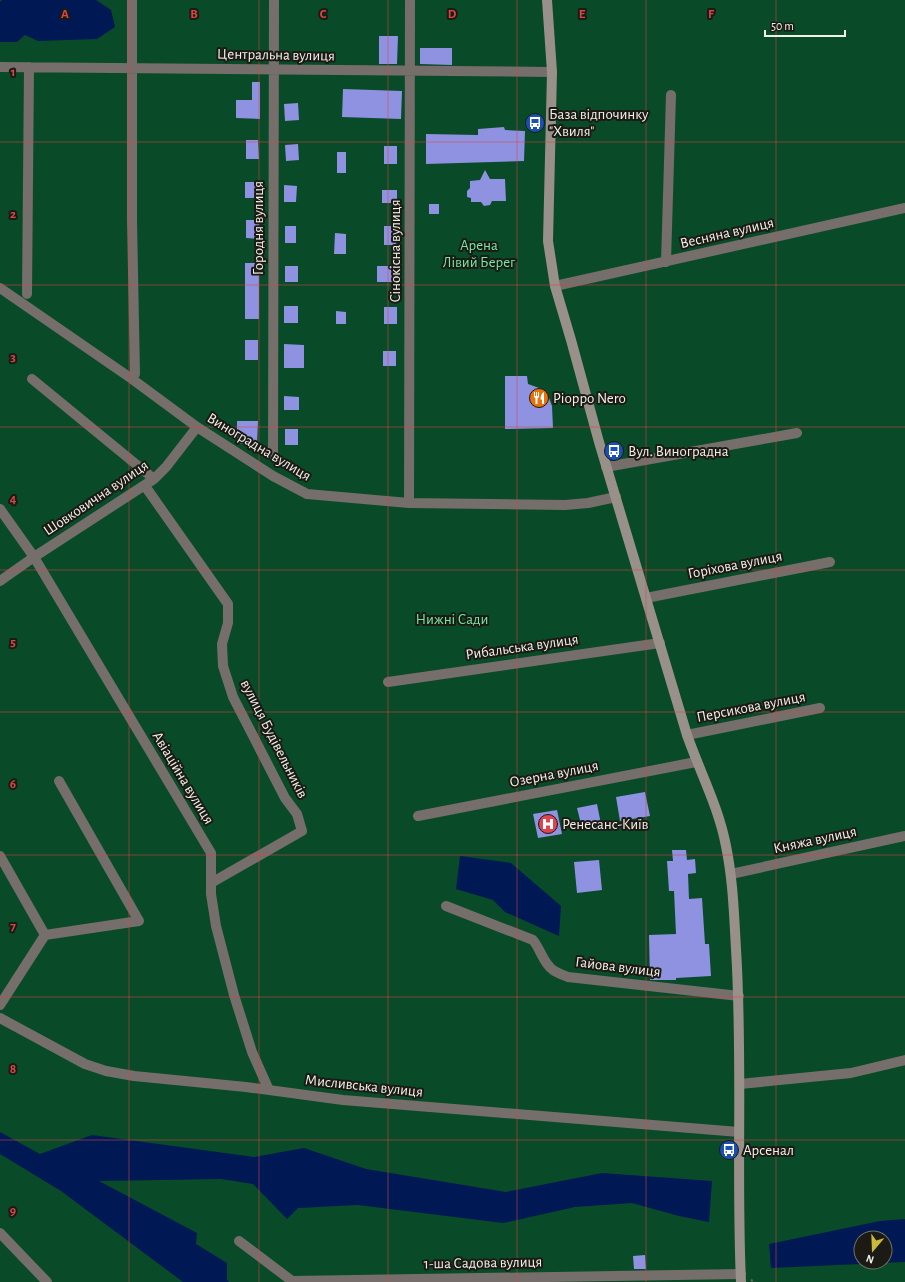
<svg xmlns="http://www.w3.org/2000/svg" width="905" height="1282" font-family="'Alegreya Sans',sans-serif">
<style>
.green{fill:#094a29;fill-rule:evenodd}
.water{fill:#001955;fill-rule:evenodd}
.building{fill:#8e92e1}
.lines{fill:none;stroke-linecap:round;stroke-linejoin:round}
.path{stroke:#706d62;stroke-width:2;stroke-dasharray:2 2;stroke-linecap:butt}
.street{stroke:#756e6a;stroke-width:10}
.secondary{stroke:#9a908a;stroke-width:10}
.grid{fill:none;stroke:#da4645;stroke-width:1;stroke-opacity:0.55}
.labels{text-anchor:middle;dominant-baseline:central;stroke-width:4;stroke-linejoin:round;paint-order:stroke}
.street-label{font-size:15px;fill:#f2f0e8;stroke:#1b1a14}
.poi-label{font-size:15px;fill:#f2f0e8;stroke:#1b1a14;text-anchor:start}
.park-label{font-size:15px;fill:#75e8a2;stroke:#1b1a14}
.grid-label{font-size:13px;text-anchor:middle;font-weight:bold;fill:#da4645;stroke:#1b1a14;stroke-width:4;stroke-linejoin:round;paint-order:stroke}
</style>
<rect width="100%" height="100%" fill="#353225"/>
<!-- green -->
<path class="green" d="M0,0H905V1282H0ZM861,1238H885V1262H861Z"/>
<!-- water -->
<path class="water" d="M2,0H96L111,10L115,27L97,39L38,41L25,35L17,42H0V2Z
M460,856L511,863L561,906L559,936L505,912L493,900L456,889Z
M0,1132L40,1154L92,1135L254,1157L304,1148L366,1169L506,1192L602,1173L712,1181L709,1222L679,1216L632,1203L575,1207L503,1223L358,1205L298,1208L287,1219L253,1184L221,1179L99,1181L197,1233L196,1244L227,1263V1279L229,1282H183L61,1191L0,1154Z
M905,1219V1262L771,1268L769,1244L880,1221ZM861,1238H885V1262H861Z"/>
<!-- building -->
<path class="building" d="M379,36H398L397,64H379Z
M420,48H452V65L420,64Z
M252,82H260V119L236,118V100H252Z
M343,89L402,91L401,119L342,117Z
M298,103L299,120L285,121L284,104Z
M504,127L505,130L525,131L524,161L426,164V134L478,135V129Z
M246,140H258L259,159H246Z
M298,144L299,160L286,161L285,145Z
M384,146H397V164H384Z
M337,152H346V173H337Z
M485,170L490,179H505L506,201H492L490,205L484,206L481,202H471V198L467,197V191L470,188V181L480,180Z
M245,182H259V198H245Z
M284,185L297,186L296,202H284Z
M382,190H397V203H382Z
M429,204H439V214H429Z
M246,220H259V239L246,238Z
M285,226H296V243H285Z
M384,226H396V245H384Z
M335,233L346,234V254H334Z
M245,263H259V319H245Z
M285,266H298V282H285Z
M377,266H396V282H377Z
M284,306H298V323H284Z
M384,307H397V324H384Z
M336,311L346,312V324H336Z
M245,340H258V360H245Z
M284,344L304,345V368H284Z
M383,351H396V366H383Z
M505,376H527L528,384L542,389L549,398L552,406L553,428L505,429Z
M284,396L299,397V410H284Z
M237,421H258L257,444H237Z
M285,429H298V445H285Z
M645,792L650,816L620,821L616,797Z
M597,804L601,824L582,828L577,808Z
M557,810L562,834L538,838L533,814Z
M672,850H686L687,860L695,859L696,873L688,874L689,899L702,898L705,944H709L711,976L676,978V980H650L649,935L676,934L674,891H669L667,861H673Z
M599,860L602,890L577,893L574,862Z
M645,1255L646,1269H634L633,1256Z"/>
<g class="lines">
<!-- path -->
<path class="path" d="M751,1280L755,1282"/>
<!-- street -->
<path class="street" d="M132,0V220L135,374
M0,67L552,72
M666,262L671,95
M555,286L905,208
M0,288L132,379L197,427L273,476L307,494L409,503L565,505L588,503L616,497
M27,294L29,67
M32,379L154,479
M273,455L274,0
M606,467L797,433
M145,486L228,604V623L222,644L223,666L233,697L285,798L297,814L302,831L211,883
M409,503L410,0
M0,509L34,557L211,853V894L216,926L234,995L252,1052L269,1090
M0,581L34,557L154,479L166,467L197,427
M646,598L830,562
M388,682L660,643
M687,735L820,708
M418,816L696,762
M0,856L45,935L0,1005
M731,874L905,836
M446,906L533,940C541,950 543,963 553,970C557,973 563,975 568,977L739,996
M45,935L139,921L59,781
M0,1018L85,1064L106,1071L134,1076L246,1087L343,1100L739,1132
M740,1084L851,1073L905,1060
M0,1233L47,1282
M239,1241L292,1281L741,1274"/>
<!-- secondary -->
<path class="secondary" d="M547,0L552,72L548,241L555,286L571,340L599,442L687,735C700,772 719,808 726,846C733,880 734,914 736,949C743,1060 736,1171 741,1282"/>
</g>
<!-- grid -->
<path class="grid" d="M129,0V1282M259,0V1282M388,0V1282M517,0V1282M646,0V1282M776,0V1282M0,142H905M0,285H905M0,427H905M0,570H905M0,712H905M0,855H905M0,997H905M0,1140H905"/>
<!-- icons -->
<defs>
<symbol id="bus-disc" viewBox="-11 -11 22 22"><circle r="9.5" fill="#1a4fb4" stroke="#1b1a14"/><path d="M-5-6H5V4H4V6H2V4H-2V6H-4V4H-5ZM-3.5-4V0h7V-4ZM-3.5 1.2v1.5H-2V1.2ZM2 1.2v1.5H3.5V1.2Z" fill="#fff"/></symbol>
<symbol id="restaurant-disc" viewBox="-11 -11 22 22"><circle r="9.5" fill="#e8710a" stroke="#1b1a14"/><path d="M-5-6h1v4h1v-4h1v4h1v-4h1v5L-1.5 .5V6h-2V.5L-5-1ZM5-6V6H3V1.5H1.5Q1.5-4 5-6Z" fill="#fff"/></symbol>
<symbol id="hospital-disc" viewBox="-11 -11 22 22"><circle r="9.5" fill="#e0444e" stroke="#1b1a14"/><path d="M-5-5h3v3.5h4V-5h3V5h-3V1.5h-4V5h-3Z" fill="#fff"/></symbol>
</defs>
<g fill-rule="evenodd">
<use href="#bus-disc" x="524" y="112" width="22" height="22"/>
<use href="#restaurant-disc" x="528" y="387" width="22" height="22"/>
<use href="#bus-disc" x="603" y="440" width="22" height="22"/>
<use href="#hospital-disc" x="537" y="813" width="22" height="22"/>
<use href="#bus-disc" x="718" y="1139" width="22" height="22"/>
</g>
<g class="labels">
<!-- street labels -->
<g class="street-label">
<text transform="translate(276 55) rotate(1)">Центральна вулиця</text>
<text transform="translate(258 228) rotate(-90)">Городня вулиця</text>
<text transform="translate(727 233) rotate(-13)">Весняна вулиця</text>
<text transform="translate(395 251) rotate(-90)">Сінокісна вулиця</text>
<text transform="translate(259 447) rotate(31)">Виноградна вулиця</text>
<text transform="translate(96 498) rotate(-34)">Шовковична вулиця</text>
<text transform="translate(735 565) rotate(-11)">Горіхова вулиця</text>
<text transform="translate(522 647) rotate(-8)">Рибальська вулиця</text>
<text transform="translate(751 707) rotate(-11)">Персикова вулиця</text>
<text transform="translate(274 739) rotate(63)">вулиця Будівельників</text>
<text transform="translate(554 774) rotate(-11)">Озерна вулиця</text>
<text transform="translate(183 778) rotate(59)">Авіаційна вулиця</text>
<text transform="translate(815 840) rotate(-12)">Княжа вулиця</text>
<text transform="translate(618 967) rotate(7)">Гайова вулиця</text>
<text transform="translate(364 1086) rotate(6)">Мисливська вулиця</text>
<text transform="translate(483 1263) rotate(-1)">1-ша Садова вулиця</text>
</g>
<!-- poi labels -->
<g class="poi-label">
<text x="549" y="114">База відпочинку<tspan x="549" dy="17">"Хвиля"</tspan></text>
<text x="553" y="398">Pioppo Nero</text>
<text x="628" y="451">Вул. Виноградна</text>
<text x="562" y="824">Ренесанс-Київ</text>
<text x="743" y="1150">Арсенал</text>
</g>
<!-- park labels -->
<g class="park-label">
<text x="479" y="245">Арена<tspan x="479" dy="17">Лівий Берег</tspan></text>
<text x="452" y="619">Нижні Сади</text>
</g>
</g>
<g class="grid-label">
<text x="65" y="18">A</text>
<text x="194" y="18">B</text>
<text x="323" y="18">C</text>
<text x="452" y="18">D</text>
<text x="582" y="18">E</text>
<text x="711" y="18">F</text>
<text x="13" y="76">1</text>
<text x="13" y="218">2</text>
<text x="13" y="361">3</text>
<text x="13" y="503">4</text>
<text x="13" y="646">5</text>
<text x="13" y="788">6</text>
<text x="13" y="930">7</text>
<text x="13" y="1073">8</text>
<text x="13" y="1215">9</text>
</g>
<!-- north arrow -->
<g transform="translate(873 1250) rotate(199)"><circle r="19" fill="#1b1a14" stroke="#717069"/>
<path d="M0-3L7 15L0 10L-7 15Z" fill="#caba3a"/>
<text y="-6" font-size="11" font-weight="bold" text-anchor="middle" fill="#f2f0e8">N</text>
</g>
<!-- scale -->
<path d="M765 30v6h80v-6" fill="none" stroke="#f2f0e8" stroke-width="2"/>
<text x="771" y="30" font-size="12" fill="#f2f0e8" stroke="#1b1a14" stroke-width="3" paint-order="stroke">50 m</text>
</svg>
